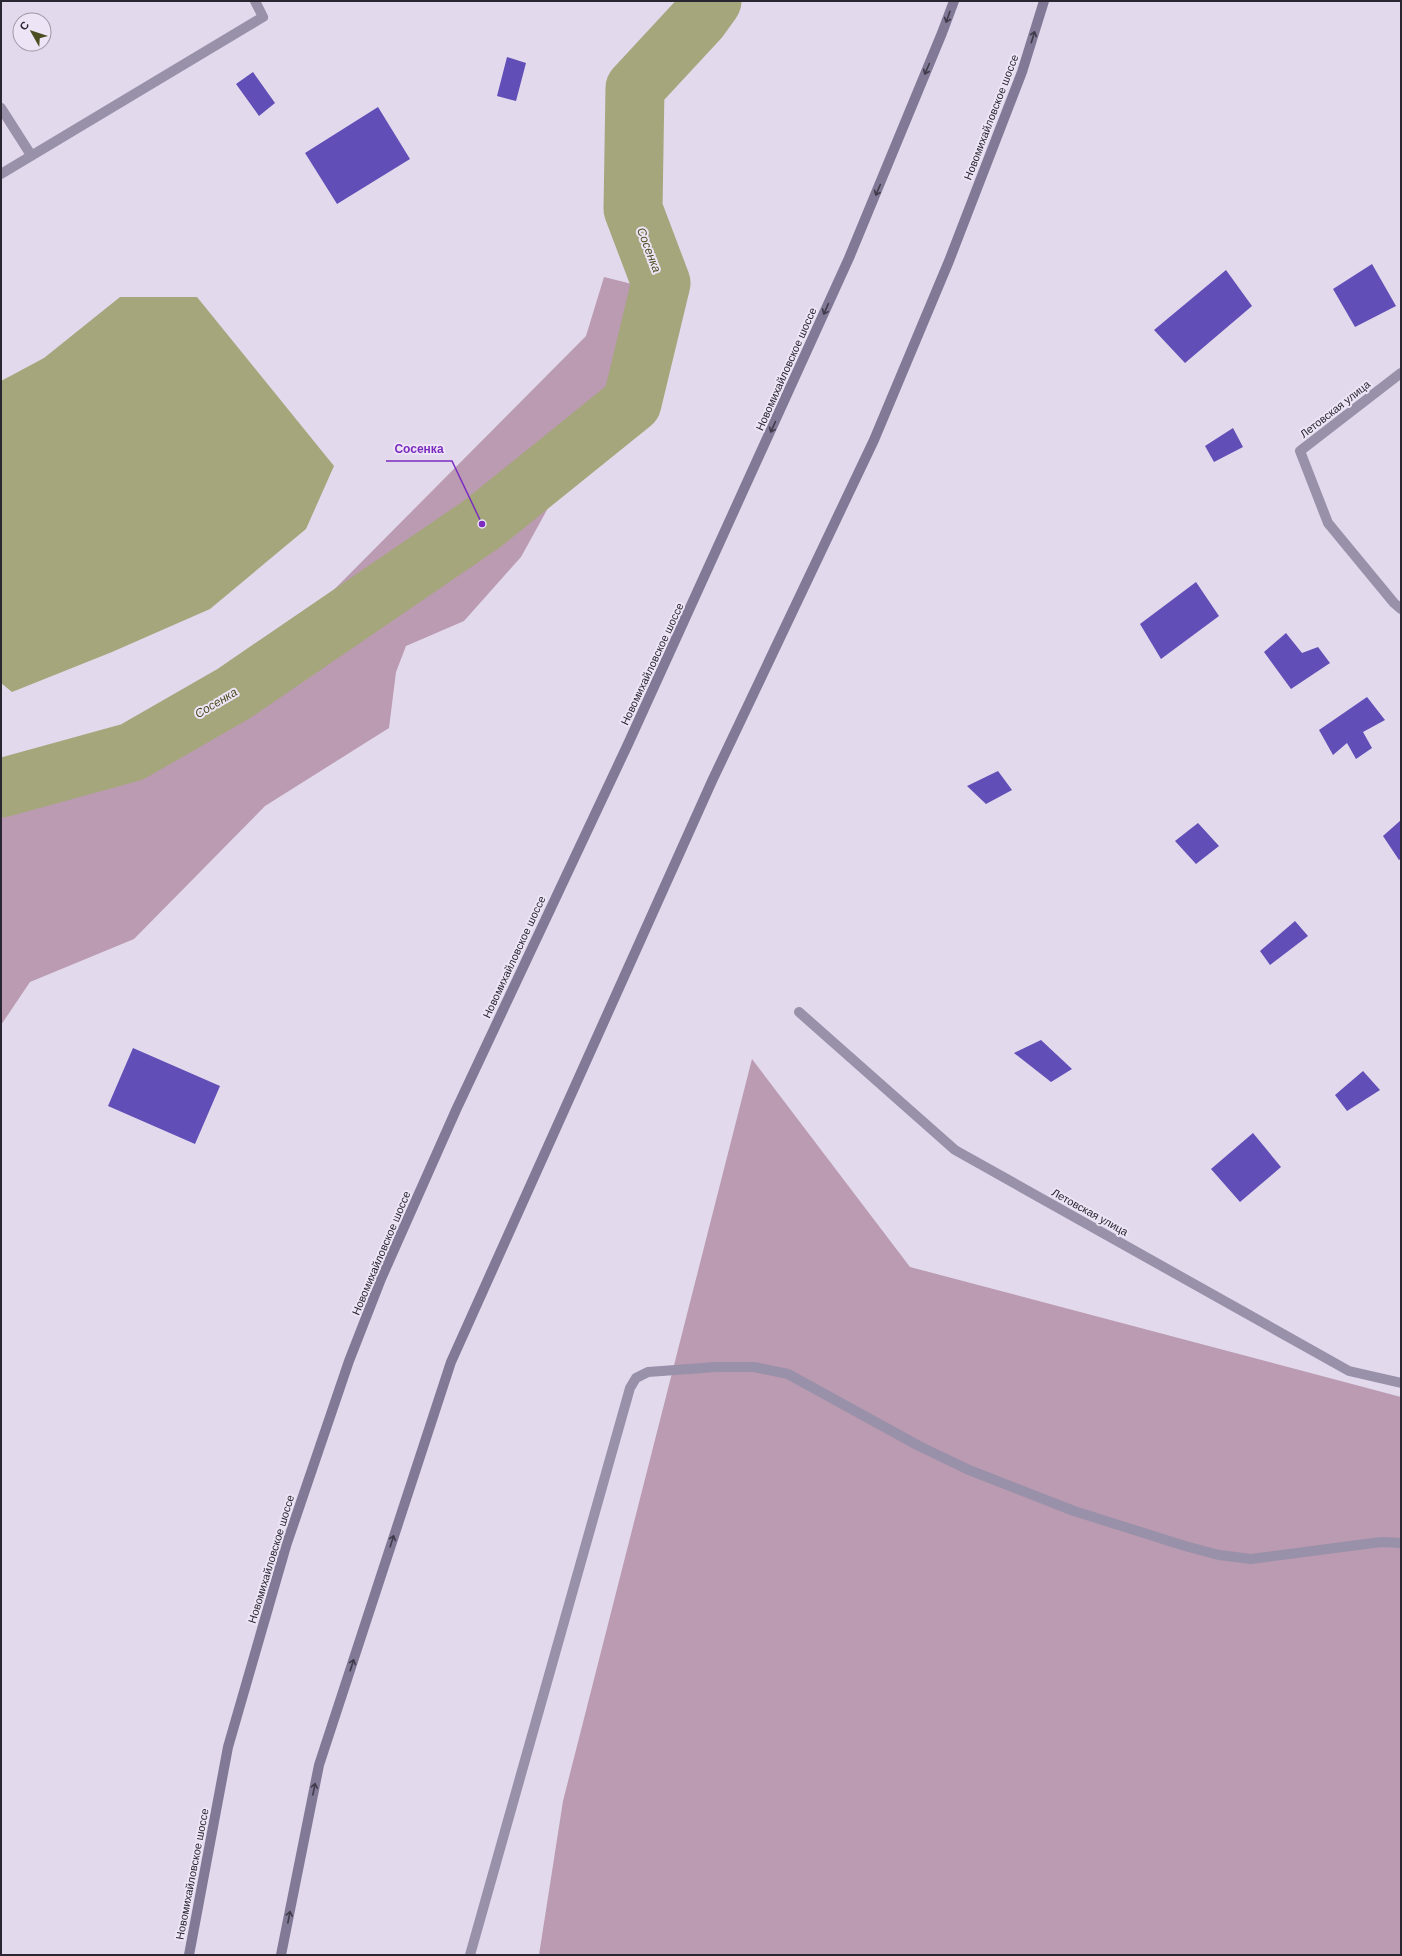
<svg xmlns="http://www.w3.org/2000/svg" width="1402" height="1956" font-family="'DM Sans',sans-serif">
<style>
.green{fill:#ba9bb1}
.water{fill:#a6a67c}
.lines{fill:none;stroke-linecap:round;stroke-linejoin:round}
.river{stroke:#a6a67c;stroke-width:59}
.building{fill:#614eb6}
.service{stroke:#9990a9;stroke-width:10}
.minor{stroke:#9990a9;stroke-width:10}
.secondary{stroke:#827996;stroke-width:10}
.oneway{stroke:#3f3b4a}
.labels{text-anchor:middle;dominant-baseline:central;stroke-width:4;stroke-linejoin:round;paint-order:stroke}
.street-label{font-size:11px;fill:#292631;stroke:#ede4f6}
.water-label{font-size:12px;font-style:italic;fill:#4c4d21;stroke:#ede4f6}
.leader{fill:none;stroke:#7b2cbf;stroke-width:1.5}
.callout-dot{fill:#7b2cbf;stroke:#ede4f6;stroke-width:1.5}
.callout-label{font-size:12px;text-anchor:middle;font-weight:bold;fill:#7b2cbf;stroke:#ede4f6;stroke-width:4;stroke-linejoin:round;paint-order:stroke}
</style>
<rect width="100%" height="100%" fill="#e2d9ed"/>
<!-- green -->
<path class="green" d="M604,277L632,284L644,321L596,421L521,557L464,621L406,646L396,672L389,728L265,806L134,939L30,982L1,1025V818L287,637L586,336Z
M752,1059L910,1267L1401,1397V1955H539L563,1801Z"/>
<!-- water -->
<path class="water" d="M120,297H197L334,466L306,529L210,609L112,652L12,692L1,683V381L44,358Z"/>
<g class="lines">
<!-- river -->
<path class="river" d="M1,788L132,752L233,694L482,524L632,403L661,283L633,209L635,88L699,19L712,1"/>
</g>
<!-- building -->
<path class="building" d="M507,57L526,63L516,101L497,96Z
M253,72L275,103L259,116L236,84Z
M378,107L410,159L337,204L305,153Z
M1372,264L1396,306L1355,327L1333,289Z
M1226,270L1252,306L1185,363L1154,330Z
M1233,428L1243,447L1214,462L1205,446Z
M1196,582L1219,616L1161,659L1140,624Z
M1286,633L1302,653L1318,647L1330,663L1291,689L1264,652Z
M1367,697L1385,720L1363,732L1372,748L1356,759L1347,743L1333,755L1319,730Z
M998,771L1012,790L986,804L967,786Z
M1401,820V859L1399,860L1383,836Z
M1198,823L1219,846L1196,864L1175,841Z
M1295,921L1308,936L1270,965L1260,951Z
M1041,1040L1072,1069L1051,1082L1014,1053Z
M133,1048L220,1086L195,1144L108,1106Z
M1363,1071L1380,1090L1347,1111L1335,1095Z
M1253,1133L1281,1167L1240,1202L1211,1169Z"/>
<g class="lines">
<!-- service -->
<path class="service" d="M799,1012L955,1150L1349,1371L1401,1383
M470,1955L630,1388L636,1378L648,1372L716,1367H754L788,1374L919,1446L969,1470L1074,1511L1185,1546L1219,1555L1251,1559L1381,1542L1401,1543"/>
<!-- minor -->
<path class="minor" d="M1,108L31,155
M1,174L263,17L255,1
M1401,373L1300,451L1328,523L1394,603L1401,609"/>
<!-- secondary -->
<path class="secondary" d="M189,1955L228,1747L286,1546L349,1361L381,1279L456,1110L628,744L849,258L942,33L954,1
M281,1955L319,1765L451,1362L712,781L874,440L949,261L1022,72L1044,1"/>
</g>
<!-- one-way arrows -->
<defs><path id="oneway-shaft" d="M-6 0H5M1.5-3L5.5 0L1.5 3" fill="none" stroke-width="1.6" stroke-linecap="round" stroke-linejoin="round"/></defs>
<g class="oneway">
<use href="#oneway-shaft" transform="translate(948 17) rotate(109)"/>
<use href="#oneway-shaft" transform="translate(1033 37) rotate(-73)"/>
<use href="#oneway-shaft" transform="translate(927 69) rotate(113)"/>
<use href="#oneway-shaft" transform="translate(878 190) rotate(113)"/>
<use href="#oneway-shaft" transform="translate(826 309) rotate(114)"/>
<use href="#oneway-shaft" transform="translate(773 427) rotate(114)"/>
<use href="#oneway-shaft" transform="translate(392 1541) rotate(-72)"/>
<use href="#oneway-shaft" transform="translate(352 1665) rotate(-72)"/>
<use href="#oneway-shaft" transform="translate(314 1789) rotate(-79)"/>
<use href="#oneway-shaft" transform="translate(289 1917) rotate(-79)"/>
</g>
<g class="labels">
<!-- street labels -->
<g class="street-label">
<text transform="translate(991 117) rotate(-69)">Новомихайловское шоссе</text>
<text transform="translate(786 369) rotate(-66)">Новомихайловское шоссе</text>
<text transform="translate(1335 409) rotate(-38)">Летовская улица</text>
<text transform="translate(652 664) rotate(-65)">Новомихайловское шоссе</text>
<text transform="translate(514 957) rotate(-65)">Новомихайловское шоссе</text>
<text transform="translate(1090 1212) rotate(29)">Летовская улица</text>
<text transform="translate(381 1253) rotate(-67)">Новомихайловское шоссе</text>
<text transform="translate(271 1559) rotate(-73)">Новомихайловское шоссе</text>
<text transform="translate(192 1874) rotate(-79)">Новомихайловское шоссе</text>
</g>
<!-- water labels -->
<g class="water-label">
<text transform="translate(649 250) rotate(69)">Сосенка</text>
<text transform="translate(216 703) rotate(-31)">Сосенка</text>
</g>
</g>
<!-- callouts -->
<path class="leader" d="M482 524L452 461H386"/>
<circle class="callout-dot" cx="482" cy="524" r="4"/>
<g class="callout-label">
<text x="419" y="453">Сосенка</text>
</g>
<!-- border -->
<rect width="1402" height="1956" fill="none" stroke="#292631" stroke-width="4"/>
<!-- north arrow -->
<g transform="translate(32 32) rotate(309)"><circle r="19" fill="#ede4f6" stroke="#9f98a7"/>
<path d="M0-3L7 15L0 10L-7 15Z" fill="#4c4d21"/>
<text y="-6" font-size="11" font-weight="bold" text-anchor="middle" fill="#292631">С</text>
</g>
</svg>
